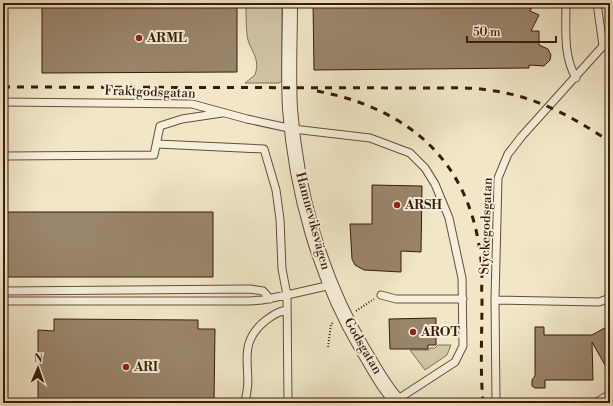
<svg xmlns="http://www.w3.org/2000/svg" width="613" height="406" font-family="'Libre Bodoni',serif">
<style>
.green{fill:#d2c4a7;stroke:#866f56}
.building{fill:#99856b;stroke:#3a1a06}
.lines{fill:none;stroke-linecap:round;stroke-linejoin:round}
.service-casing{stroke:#684d36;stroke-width:9}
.minor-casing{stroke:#684d36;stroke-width:16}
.path{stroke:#3a1a06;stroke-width:2;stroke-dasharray:1 2;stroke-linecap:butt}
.service{stroke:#f6efdb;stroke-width:7}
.minor{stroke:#f6efdb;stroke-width:14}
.rail{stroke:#3a1a06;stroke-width:3;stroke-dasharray:7 7;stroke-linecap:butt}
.poi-dot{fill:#8f2418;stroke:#f6efdb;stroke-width:1.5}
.labels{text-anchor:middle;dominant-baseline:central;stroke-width:4;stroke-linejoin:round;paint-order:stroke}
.poi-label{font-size:13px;font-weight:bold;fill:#3a1a06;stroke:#f6efdb;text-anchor:start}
.street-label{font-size:13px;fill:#3a1a06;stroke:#f6efdb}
</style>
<rect width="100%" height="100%" fill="#f1e7c8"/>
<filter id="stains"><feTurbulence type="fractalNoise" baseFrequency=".005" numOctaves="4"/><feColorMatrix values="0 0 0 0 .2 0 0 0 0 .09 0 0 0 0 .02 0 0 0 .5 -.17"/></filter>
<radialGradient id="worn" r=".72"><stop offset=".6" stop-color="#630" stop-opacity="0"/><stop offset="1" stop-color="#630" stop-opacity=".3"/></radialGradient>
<!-- green -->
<path class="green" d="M246,3H282V81L279,83H245L255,75C261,56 249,51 247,35C246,25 246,14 246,3Z
M438,345H451L447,355L425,370L410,350H429L430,348H435Z"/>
<!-- building -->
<path class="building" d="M42,3H237V72L42,73Z
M313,3H534L530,11L539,15L531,31H539V45L548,49L551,55L550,60L544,66L529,65V68L314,70Z
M372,185L422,186L421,252L401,251V272L364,270L355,265L352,259L350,224H372Z
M3,212H213V277H3Z
M436,318V345H428V349H390L389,319Z
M54,319L198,320V329H215L214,403H38V330L54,331Z
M610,325V374L592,342L593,380H545V388H535L532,386V380L535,376V327H544V335H592Z"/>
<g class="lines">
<defs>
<path id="service" d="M566,3C566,28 563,56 576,78
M3,102L192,104L247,119L293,129L370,138L410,153L425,168L435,184L449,218L462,278L463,346L455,362L395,401
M3,156L154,155L160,126L182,119L222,113
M3,291L250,289L263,291L270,299
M381,295L396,299H463
M495,300L599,302L610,298
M3,301H249L262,300L287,295L282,269L280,219L276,190L264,149L157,144
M244,403C256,373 233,347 265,321C273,315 277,312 287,310
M288,403L287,295L331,285
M496,403L495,300L498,178L508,154L522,136L603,46L597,3
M595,403L610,394"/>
<path id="minor" d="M290,3C290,38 288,74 290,109C296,191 320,277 362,348C373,366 384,388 399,403"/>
</defs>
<!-- service casing -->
<use href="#service" class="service-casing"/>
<!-- minor casing -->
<use href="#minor" class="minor-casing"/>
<!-- path -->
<path class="path" d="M356,311L374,299
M328,347L331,324L334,322"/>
<!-- service -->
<use href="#service" class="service"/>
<!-- minor -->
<use href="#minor" class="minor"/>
<!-- rail -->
<path class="rail" d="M3,87L435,88C453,88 470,87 487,90C533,95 572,116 610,142
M317,91C411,109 471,163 481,260C483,273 481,286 482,299C482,334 480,369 483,403"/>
</g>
<!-- markers -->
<g class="poi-dot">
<circle cx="139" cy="38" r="4"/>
<circle cx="397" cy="205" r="4"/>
<circle cx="413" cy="332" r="4"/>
<circle cx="126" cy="367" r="4"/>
</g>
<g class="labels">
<!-- poi labels -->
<g class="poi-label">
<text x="147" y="38">ARML</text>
<text x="405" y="205">ARSH</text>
<text x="421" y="332">AROT</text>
<text x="134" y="367">ARI</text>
</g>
<!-- street labels -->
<g class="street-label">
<text transform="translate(150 92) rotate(2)">Fraktgodsgatan</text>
<text transform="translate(313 221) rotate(75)">Hamneviksvägen</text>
<text transform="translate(486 226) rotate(-88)">Styckegodsgatan</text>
<text transform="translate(363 346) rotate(60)">Godsgatan</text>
</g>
</g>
<!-- margin -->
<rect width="613" height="406" fill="none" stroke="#f1e7c8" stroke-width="16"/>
<rect x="4" y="4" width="605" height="398" fill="none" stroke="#3a1a06" stroke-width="2"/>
<rect x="8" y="8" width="597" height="390" fill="none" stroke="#3a1a06"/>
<!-- north arrow -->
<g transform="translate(38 368) rotate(2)" stroke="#f6efdb" stroke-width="3" paint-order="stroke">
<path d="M0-3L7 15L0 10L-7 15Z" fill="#3a1a06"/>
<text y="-6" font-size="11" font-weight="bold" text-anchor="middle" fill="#3a1a06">N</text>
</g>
<!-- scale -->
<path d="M467 36v6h89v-6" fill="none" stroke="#3a1a06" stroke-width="2"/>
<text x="473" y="36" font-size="12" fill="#3a1a06" stroke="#f6efdb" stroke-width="3" paint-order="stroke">50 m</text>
<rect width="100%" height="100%" filter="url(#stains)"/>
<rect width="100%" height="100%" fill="url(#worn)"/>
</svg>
